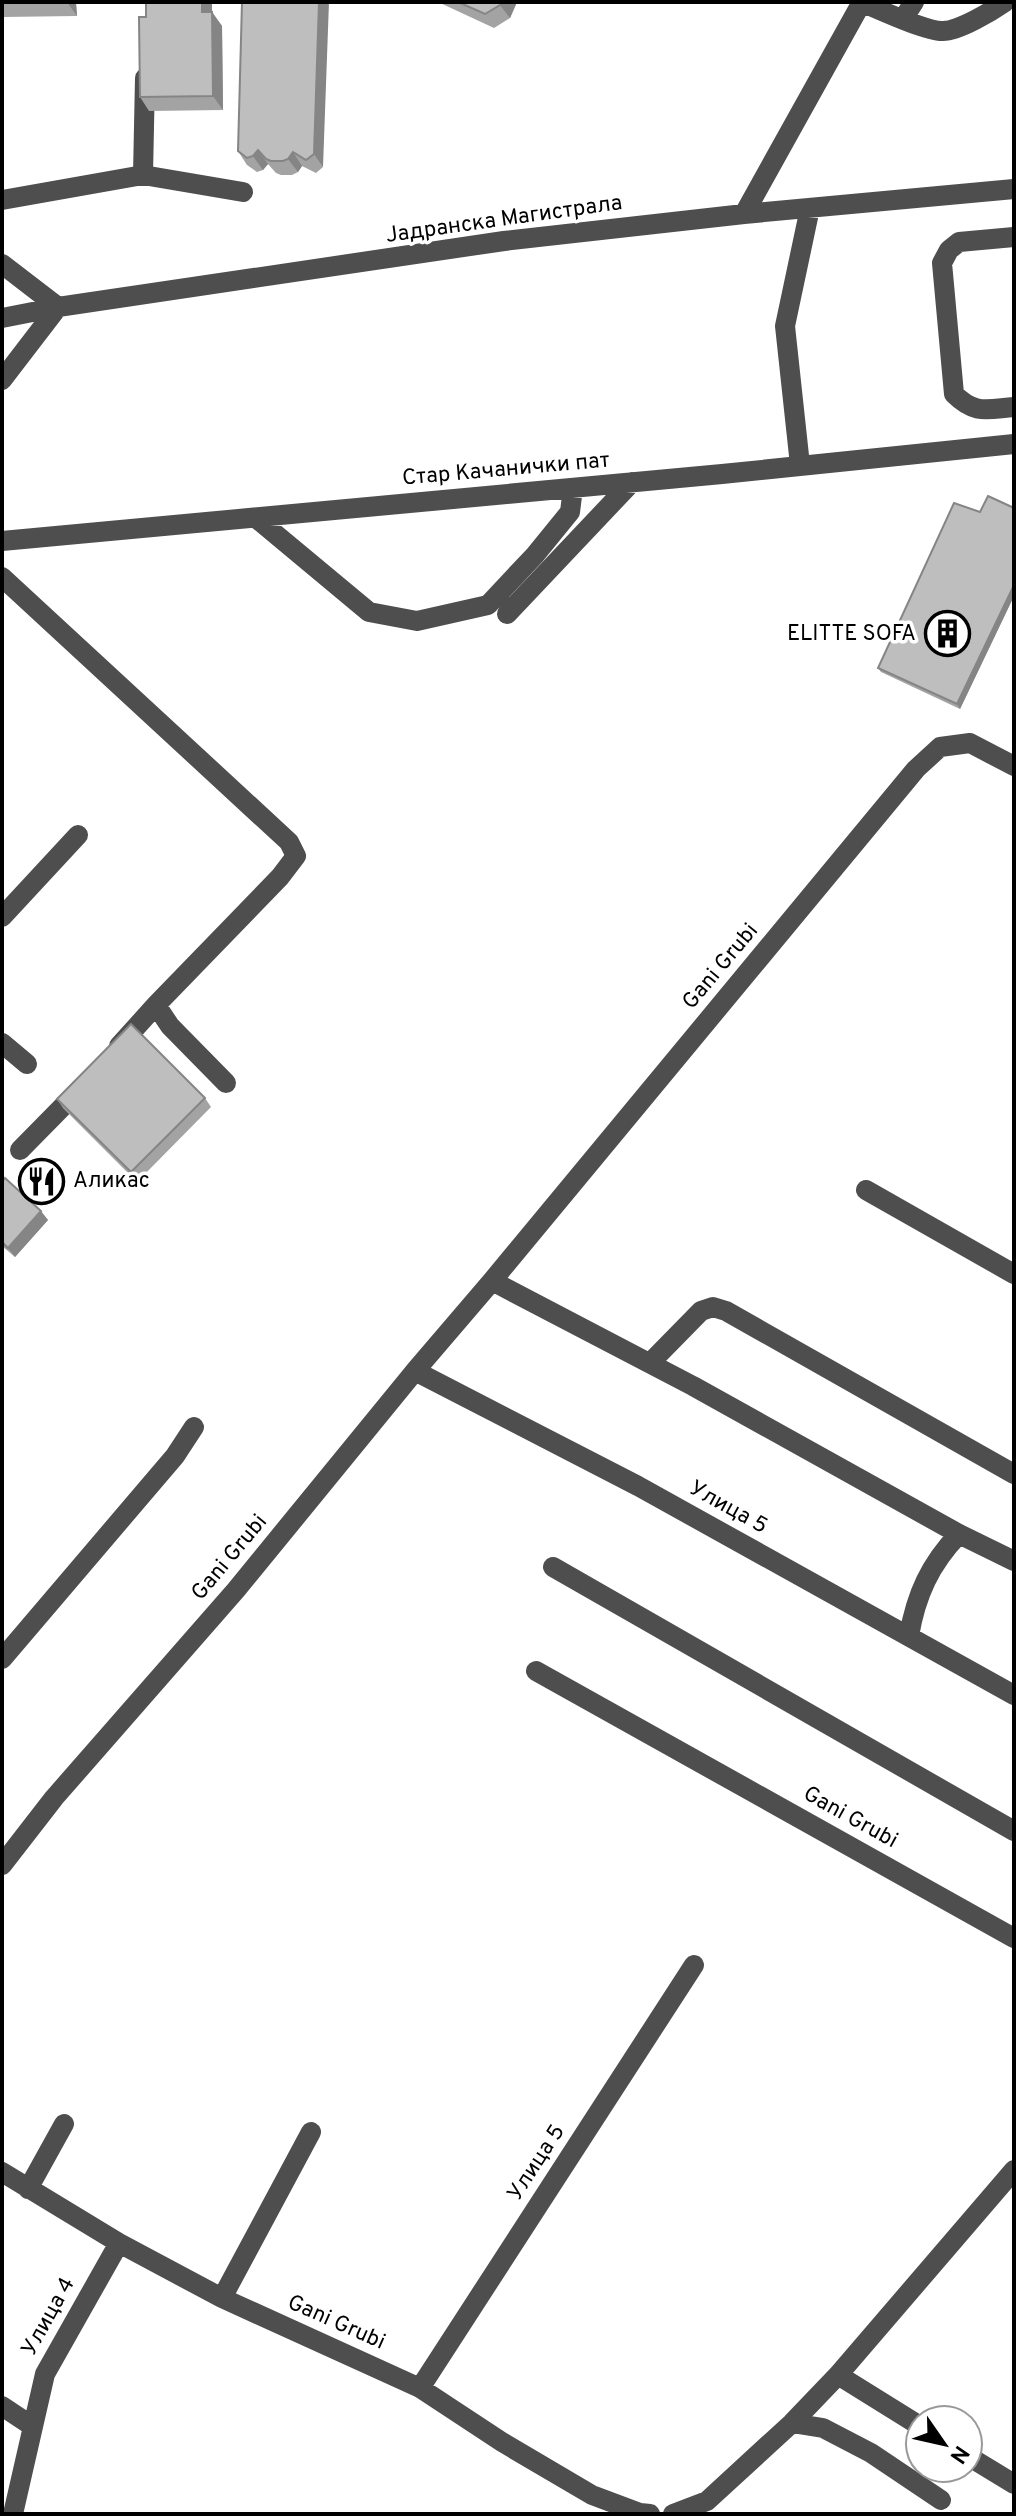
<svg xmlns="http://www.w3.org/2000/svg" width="1016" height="2516" font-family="Overpass,sans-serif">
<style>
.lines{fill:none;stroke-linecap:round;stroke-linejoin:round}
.minor{stroke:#4e4e4e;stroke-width:20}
.wall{fill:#a3a3a3}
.shaded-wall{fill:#858585}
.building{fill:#bebebe;stroke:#858585;stroke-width:2}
.labels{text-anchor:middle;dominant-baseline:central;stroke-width:7;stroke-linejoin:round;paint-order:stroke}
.street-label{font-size:22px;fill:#000;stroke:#fff}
.poi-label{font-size:22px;fill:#000;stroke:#fff;text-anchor:end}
</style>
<rect width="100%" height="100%" fill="#fff"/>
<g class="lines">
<!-- minor -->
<path class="minor" d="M861,2C878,9 927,32 943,31C959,31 992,11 1005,2
M903,19L914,2
M143,175L243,192
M2,200L143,175L145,78
M744,214L862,2
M1014,237L959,242L949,250L942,263L954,394C975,415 987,409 1014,407
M2,264L58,307L2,380
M2,318L58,307L504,241L744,214L1014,189
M800,465L785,326L810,208
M256,518L369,612L417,621L488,605L535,555L570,512L573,488
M2,541L722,474L1014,444
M2,577L289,842L296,856L280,877L156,1005L170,1026L226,1083
M507,614L632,482
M2,917L78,835
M2,1043L27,1064
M119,1046L156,1005
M20,1150L81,1088
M866,1190L1014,1274
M492,1281L693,1386L959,1534L1014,1561
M650,1363L701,1311L713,1307L726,1311L1014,1474
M415,1371L638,1486L1014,1695
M553,1567L1014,1831
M909,1636C916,1595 930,1564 959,1534
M2,1659L175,1456L194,1427
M536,1671L1014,1938
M2,1865L54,1798L236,1590L415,1371L492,1281L916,769L940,747L970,743L1014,766
M2,2172L119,2243L222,2298L420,2388L502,2442L592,2495L640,2513L650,2514
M28,2189L64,2124
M222,2298L311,2132
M838,2375L920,2426
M420,2388L694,1965
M2,2406L32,2426
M792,2423L823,2428L871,2453L941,2500
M968,2456L1014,2484
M13,2514L45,2374L119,2243
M673,2514L707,2501L792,2423L838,2375L1014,2170"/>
</g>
<!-- wall -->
<path class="wall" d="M2,2H80L76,3L77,16L2,17Z
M146,2H212V12L222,26L223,110L149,111L140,97L146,17Z
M242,2L323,167L316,173L302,166L298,172L292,175H281L276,173L268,164L263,170L257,172L247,165L238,151Z
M438,2H517L510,18L494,28Z
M1014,508V596L960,709L881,672L878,668L980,512Z
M205,1098L211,1107L137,1182L63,1108L57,1099Z
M2,1182L48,1220L15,1257L2,1246Z"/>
<!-- shaded-wall -->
<path class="shaded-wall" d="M67,2H75L76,3L77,16Z
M202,2H212V26L202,12Z
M319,2H329L323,167L314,154Z
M502,2H517L510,18L500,5Z
M212,12L222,26L223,110L213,96Z
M258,150L268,164L263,170L253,156Z
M293,152L302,166L298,172L288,159Z
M1014,585V596L960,709L957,704Z
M41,1211L48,1220L15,1257L8,1248Z"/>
<!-- building -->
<path class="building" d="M2,2H66L2,3Z
M146,2H202V12H212L213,96L140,97L139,17H146Z
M242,2H319L314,154L306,160L293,152L288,159L283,161H271L266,159L258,150L253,156L247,158L238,151Z
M458,2H502L500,5L485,14Z
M988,496L1014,508V585L957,704L878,668L954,503L980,512Z
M131,1024L205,1098L131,1172L57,1099Z
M5,1178L41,1211L8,1248L2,1242V1182Z"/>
<!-- icons -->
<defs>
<symbol id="building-ring" viewBox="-11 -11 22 22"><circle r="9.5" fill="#fff" stroke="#000" stroke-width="1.5"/><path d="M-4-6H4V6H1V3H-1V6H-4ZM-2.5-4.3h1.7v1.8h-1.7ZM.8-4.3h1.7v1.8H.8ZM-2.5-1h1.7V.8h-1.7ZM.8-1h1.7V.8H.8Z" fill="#000"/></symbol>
<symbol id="restaurant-ring" viewBox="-11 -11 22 22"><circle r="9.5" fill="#fff" stroke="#000" stroke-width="1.5"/><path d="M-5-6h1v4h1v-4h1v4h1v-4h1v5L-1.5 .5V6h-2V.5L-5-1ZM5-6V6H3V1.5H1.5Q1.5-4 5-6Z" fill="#000"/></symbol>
</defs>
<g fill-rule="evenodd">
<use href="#building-ring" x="922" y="608" width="51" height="51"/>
<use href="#restaurant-ring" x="16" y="1156" width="51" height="51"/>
</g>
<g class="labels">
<!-- street labels -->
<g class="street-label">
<text transform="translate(504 220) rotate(-8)">Јадранска Магистрала</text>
<text transform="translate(506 470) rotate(-5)">Стар Качанички пат</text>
<text transform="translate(721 967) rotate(-50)">Gani Grubi</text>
<text transform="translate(728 1508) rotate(29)">Улица 5</text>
<text transform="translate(230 1558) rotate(-50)">Gani Grubi</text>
<text transform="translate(850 1818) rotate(29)">Gani Grubi</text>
<text transform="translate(537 2163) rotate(-57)">Улица 5</text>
<text transform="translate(49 2317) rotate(-61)">Улица 4</text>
<text transform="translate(336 2323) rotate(24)">Gani Grubi</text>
</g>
<!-- poi labels -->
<g class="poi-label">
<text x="916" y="634">ELITTE SOFA</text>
<text x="73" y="1181" text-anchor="start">Аликас</text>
</g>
</g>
<!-- border -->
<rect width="1016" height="2516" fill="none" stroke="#000000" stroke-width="8"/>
<!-- north arrow -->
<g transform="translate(944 2444) rotate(124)"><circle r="38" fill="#ffffff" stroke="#999999" stroke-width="2"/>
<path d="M0-6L14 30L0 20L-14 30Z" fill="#000000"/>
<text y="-12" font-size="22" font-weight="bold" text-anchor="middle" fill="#000000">N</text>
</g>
</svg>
